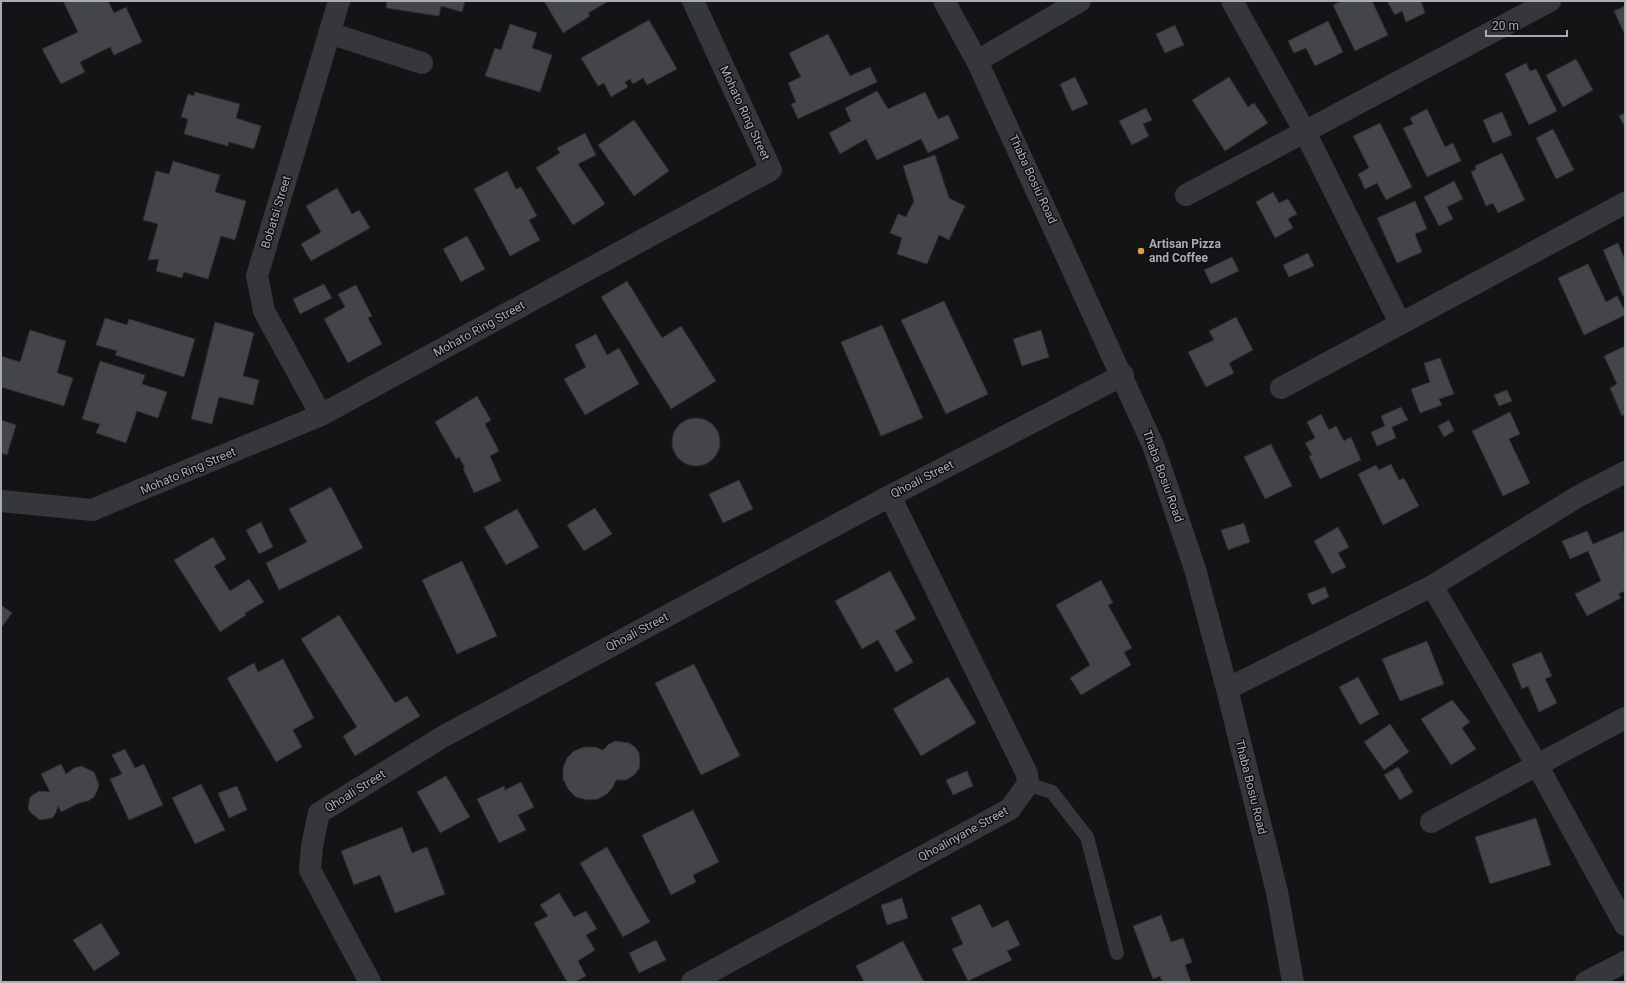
<svg xmlns="http://www.w3.org/2000/svg" width="1626" height="983" font-family="Roboto,sans-serif">
<style>
.building{fill:#434549;stroke:#2f2f32}
.lines{fill:none;stroke-linecap:round;stroke-linejoin:round}
.service{stroke:#36373a;stroke-width:14}
.minor{stroke:#36373a;stroke-width:22}
.tertiary{stroke:#36373a;stroke-width:22}
.poi-dot{fill:#dea044;stroke:#0f0f11;stroke-width:1.5}
.labels{text-anchor:middle;dominant-baseline:central;stroke-width:3;stroke-linejoin:round;paint-order:stroke}
.street-label{font-size:12px;fill:#a8adb5;stroke:#0f0f11}
.poi-label{font-size:12px;font-weight:bold;fill:#a8adb5;stroke:#0f0f11;text-anchor:start}
</style>
<rect width="100%" height="100%" fill="#141416"/>
<!-- building -->
<path class="building" d="M63,1H108L114,13L126,7L142,42L114,55L110,47L80,62L85,72L61,84L42,49L78,32Z
M387,1H465L462,12L441,6L439,16L386,8Z
M544,1H609L588,13L590,16L563,33Z
M1342,1H1372L1388,35L1355,51L1333,5Z
M1387,1H1421L1425,13L1406,22L1402,11L1395,15Z
M1625,6V35L1614,11Z
M649,20L677,69L647,85L643,78L633,84L630,79L625,82L628,87L611,97L604,83L598,86L581,58Z
M1328,21L1343,52L1315,66L1306,48L1294,53L1288,41Z
M510,24L537,33L532,48L552,55L540,92L485,76L495,48L501,50Z
M1175,25L1184,45L1165,53L1156,34Z
M828,34L850,76L870,67L877,82L798,119L791,104L796,102L788,83L801,77L789,53Z
M1576,59L1593,90L1563,107L1546,75Z
M1526,63L1530,71L1536,69L1557,111L1529,125L1505,74Z
M1075,77L1088,104L1072,111L1060,84Z
M1229,77L1248,107L1254,103L1268,123L1225,151L1192,100Z
M877,91L888,109L925,92L938,119L948,115L959,138L928,153L921,139L877,160L866,139L840,154L829,133L851,121L845,108Z
M195,92L240,104L236,118L261,126L254,149L229,142L228,146L184,134L188,119L181,117L188,94L194,96Z
M1146,108L1152,120L1143,124L1149,136L1132,145L1119,121Z
M1427,109L1445,147L1453,143L1461,161L1427,177L1403,128L1413,124L1410,118Z
M1502,112L1512,135L1493,143L1483,120Z
M1625,113V127L1619,116Z
M634,120L669,171L634,196L598,145Z
M1380,123L1412,187L1386,200L1377,183L1365,189L1358,174L1369,168L1353,136Z
M1553,129L1574,170L1556,179L1536,138Z
M585,133L596,155L578,164L605,204L573,225L536,168L560,153L557,148Z
M1502,153L1525,200L1498,213L1493,203L1486,206L1471,172L1476,169L1475,166Z
M935,155L949,198L965,206L949,240L939,235L927,264L897,254L902,238L890,233L898,214L906,217L914,201L903,166Z
M173,161L220,175L215,192L246,201L235,240L221,236L208,279L184,272L182,278L156,271L159,259L148,260L158,224L143,220L156,171L169,174Z
M507,171L516,189L521,187L537,216L529,220L540,240L510,256L474,189Z
M1454,181L1463,199L1447,207L1453,219L1439,226L1424,197Z
M337,188L352,214L359,210L370,228L311,261L301,244L321,232L306,206Z
M1273,192L1279,203L1288,199L1297,214L1288,219L1293,228L1275,238L1256,202Z
M1415,201L1427,229L1415,234L1422,252L1397,263L1377,218Z
M467,236L485,269L461,282L443,249Z
M1618,243L1625,260V295L1623,296L1603,250Z
M1308,253L1314,266L1289,277L1283,265Z
M1232,257L1239,271L1211,284L1204,270Z
M1588,264L1606,302L1617,296L1625,311V315L1584,335L1558,278Z
M627,281L662,338L681,326L716,381L671,409L601,297Z
M324,284L332,298L300,314L293,299Z
M356,285L372,316L368,318L382,344L348,363L324,319L345,307L338,294Z
M944,301L988,394L946,414L901,320Z
M1236,317L1253,350L1229,363L1234,373L1206,387L1188,352L1214,340L1209,331Z
M105,318L127,325L129,319L195,339L184,377L115,355L117,351L96,345Z
M215,322L254,333L243,376L259,380L253,405L219,397L212,424L191,419Z
M882,325L923,418L881,436L841,342Z
M30,330L66,341L57,373L73,378L64,406L1,387V356L20,362Z
M1041,330L1049,357L1022,366L1013,339Z
M596,334L607,355L619,348L639,384L585,415L564,379L586,367L575,345Z
M1625,346V414L1622,416L1610,388L1617,384L1604,356Z
M1440,358L1454,394L1439,399L1442,405L1420,413L1411,389L1430,382L1424,363Z
M100,361L145,375L142,384L167,392L158,418L137,411L126,443L96,433L100,424L82,419Z
M1507,390L1512,401L1499,406L1494,395Z
M477,396L491,420L485,424L499,451L490,456L501,481L474,493L463,468H465L459,457L456,459L435,422Z
M1401,407L1408,420L1392,427L1396,438L1377,446L1371,432L1385,426L1381,416Z
M1510,412L1520,434L1509,439L1530,483L1503,496L1472,431Z
M1321,414L1329,430L1336,426L1344,441L1351,437L1361,460L1320,479L1309,456L1312,455L1305,443L1315,438L1307,422Z
M672 442a24 24 0 1 1 48 0a24 24 0 1 1-48 0Z
M1,420L16,425L7,455L1,453Z
M1449,420L1454,431L1444,437L1438,426Z
M1271,444L1292,486L1265,499L1244,457Z
M1391,464L1399,480L1404,478L1419,506L1383,525L1358,474L1376,465L1379,470Z
M739,480L753,509L723,523L709,494Z
M331,487L363,548L279,590L266,563L307,542L289,509Z
M595,508L612,534L584,551L567,525Z
M517,509L539,547L506,565L484,527Z
M261,522L273,547L259,554L246,530Z
M1244,523L1250,542L1228,550L1221,530Z
M1338,527L1349,547L1338,553L1346,567L1332,574L1314,541Z
M1587,531L1593,544L1624,531L1625,591L1618,594L1621,598L1587,616L1575,594L1601,581L1588,551L1570,559L1562,541Z
M213,537L226,559L214,566L230,591L249,579L264,602L245,613L246,615L220,632L174,560Z
M462,561L497,636L457,654L422,580Z
M890,571L916,619L895,631L913,662L896,672L878,640L862,649L835,601Z
M1101,580L1113,603L1108,605L1132,648L1124,652L1131,665L1081,695L1070,678L1090,665L1056,605Z
M1325,587L1329,597L1312,605L1307,594Z
M1,605L12,613L1,628Z
M339,615L395,703L407,696L420,716L355,756L343,736L357,727L301,639Z
M1427,641L1444,684L1400,701L1382,659Z
M1541,652L1552,676L1545,679L1557,703L1539,712L1528,686L1522,689L1512,664Z
M283,659L314,718L293,730L302,747L276,762L227,678L254,663L258,672Z
M694,664L740,756L701,775L655,683Z
M948,677L976,723L921,756L893,709Z
M1358,677L1379,714L1360,725L1339,687Z
M1452,700L1470,722L1462,728L1476,749L1451,765L1421,719Z
M1390,724L1409,752L1384,770L1364,742Z
M615,741L629,743L635,747L639,753L640,761L639,769L633,776L626,780H616L613,787L607,794L598,799L587,800L576,797L568,789L563,779V768L567,758L574,751L584,747H595L603,750L609,744Z
M125,749L135,768L144,764L163,805L129,820L110,779L122,774L112,755Z
M61,764L66,774L74,768L81,766L94,772L99,785L97,791L94,797L88,801L79,803L61,812L58,806L56,813L52,818L40,820L31,813L28,808L30,797L39,791L50,792L41,774Z
M1398,767L1413,792L1400,800L1384,775Z
M967,771L973,786L953,795L946,780Z
M446,776L470,817L440,833L417,792Z
M521,782L534,807L518,815L526,830L499,843L477,799L504,786L505,790Z
M201,784L225,830L195,844L172,798Z
M237,786L247,810L229,818L218,793Z
M693,810L719,862L693,875L696,882L671,895L642,835Z
M1536,818L1551,865L1490,884L1475,837Z
M402,827L412,853L427,847L445,894L395,913L380,875L354,885L341,851Z
M607,847L650,922L623,937L580,863Z
M559,893L574,917L586,911L597,929L586,935L595,950L578,961L586,976L575,982H567L534,923L548,916L540,905Z
M902,898L908,918L887,925L881,905Z
M980,904L992,928L1008,920L1020,945L1007,951L1012,960L968,981L952,949L963,944L951,918Z
M1161,915L1171,942L1183,938L1192,962L1185,965L1191,982H1162L1160,976L1153,979L1133,926Z
M101,923L120,954L94,971L73,940Z
M656,940L666,960L639,973L629,953Z
M903,941L924,982H864L856,966Z"/>
<g class="lines">
<!-- service -->
<path class="service" d="M1028,784L1052,792L1087,837L1117,953"/>
<!-- minor -->
<path class="minor" d="M1232,1L1305,132L1400,323
M329,33L422,63
M977,61L1080,1
M1186,195L1550,1
M1281,388L1625,203
M321,415L264,311L257,276L339,1
M1,501L92,510L321,415L771,170L693,1
M1432,586L1537,765L1625,925
M1227,689L1432,586L1577,497L1625,472
M1431,822L1625,718
M370,982L310,870L312,846L319,813L444,736L890,496L1123,375
M692,982L1010,809L1028,784L1027,774L890,496
M1586,982L1625,962"/>
<!-- tertiary -->
<path class="tertiary" d="M944,1L977,61L1153,445L1195,569L1227,689L1277,892L1293,982"/>
</g>
<!-- markers -->
<circle class="poi-dot" cx="1141" cy="251" r="4"/>
<g class="labels">
<!-- street labels -->
<g class="street-label">
<text transform="translate(745 113) rotate(65)">Mohato Ring Street</text>
<text transform="translate(1033 179) rotate(65)">Thaba Bosiu Road</text>
<text transform="translate(276 212) rotate(-73)">Bobatsi Street</text>
<text transform="translate(479 329) rotate(-29)">Mohato Ring Street</text>
<text transform="translate(188 471) rotate(-23)">Mohato Ring Street</text>
<text transform="translate(1163 476) rotate(70)">Thaba Bosiu Road</text>
<text transform="translate(922 479) rotate(-27)">Qhoali Street</text>
<text transform="translate(637 632) rotate(-28)">Qhoali Street</text>
<text transform="translate(1251 787) rotate(76)">Thaba Bosiu Road</text>
<text transform="translate(355 791) rotate(-32)">Qhoali Street</text>
<text transform="translate(963 834) rotate(-29)">Qhoalinyane Street</text>
</g>
<!-- poi labels -->
<g class="poi-label">
<text x="1149" y="244">Artisan Pizza<tspan x="1149" dy="14">and Coffee</tspan></text>
</g>
</g>
<!-- border -->
<rect width="1626" height="983" fill="none" stroke="#a8adb5" stroke-width="4"/>
<!-- scale -->
<path d="M1486 30v6h81v-6" fill="none" stroke="#a8adb5" stroke-width="2"/>
<text x="1492" y="30" font-size="12" fill="#a8adb5" stroke="#0f0f11" stroke-width="3" paint-order="stroke">20 m</text>
</svg>
